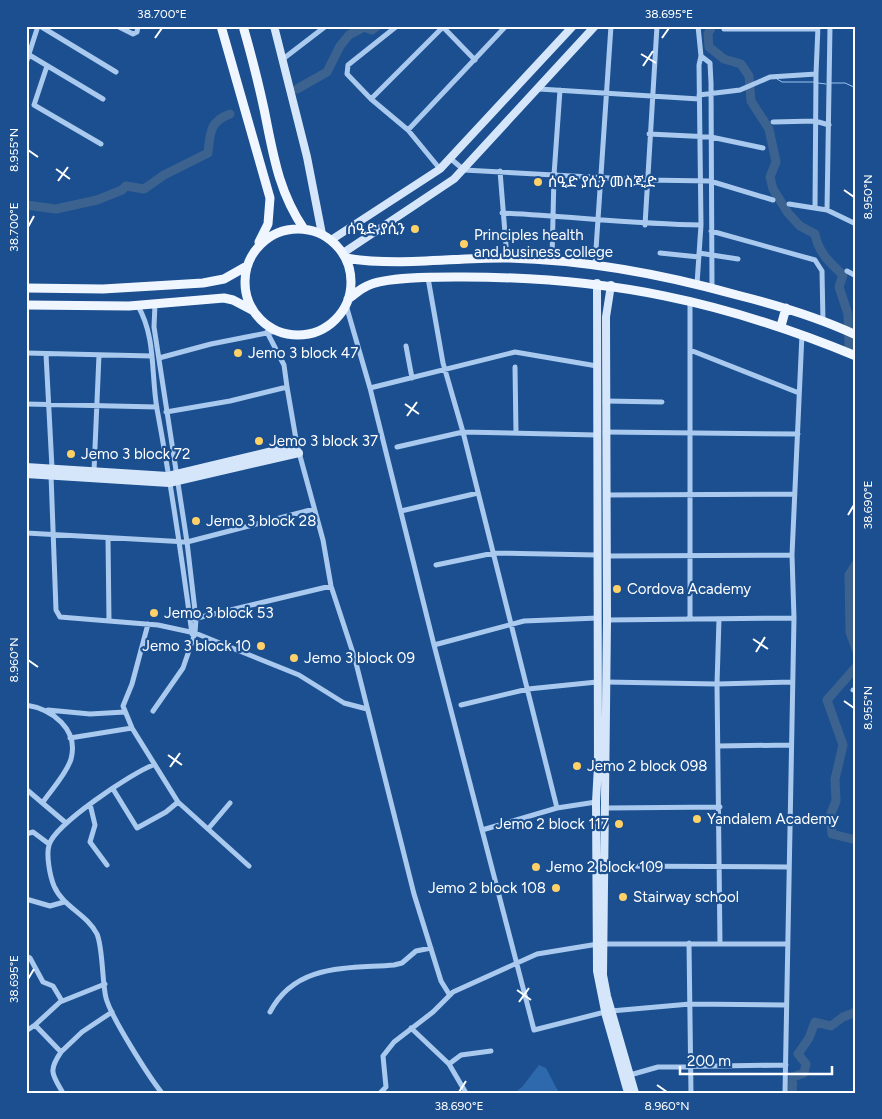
<svg xmlns="http://www.w3.org/2000/svg" width="882" height="1119" font-family="Figtree,'Noto Sans Ethiopic',sans-serif">
<style>
.green{fill:#2e69ad}
.lines{fill:none;stroke-linecap:round;stroke-linejoin:round}
.stream{stroke:#9cc4f0;stroke-width:1}
.river{stroke:#3c6290;stroke-width:9}
.street{stroke:#a9c9ee;stroke-width:5}
.secondary{stroke:#d6e6fa;stroke-width:8}
.primary{stroke:#f0f6ff;stroke-width:9}
.ticks{fill:none;stroke:#fff;stroke-width:2}
.poi-dot{fill:#ffd166;stroke:#1b4f8f;stroke-width:2}
.labels{text-anchor:middle;dominant-baseline:central;stroke-width:4.5;stroke-linejoin:round;paint-order:stroke}
.poi-label{font-size:15px;fill:#fff;stroke:#1b4f8f;text-anchor:start}
.neatline{fill:none;stroke:#fff;stroke-width:2}
.ticks-label{font-size:12px;text-anchor:middle;fill:#fff}
</style>
<rect width="100%" height="100%" fill="#1b4f8f"/>
<!-- green -->
<path class="green" d="M539,1065L546,1068L559,1093H514L522,1087Z"/>
<g class="lines">
<!-- stream -->
<path class="stream" d="M777,79L782,82H814
M818,83L826,84
M830,83H845L856,88"/>
<!-- river -->
<path class="river" d="M712,26L708,34L709,47L724,59L741,64L749,76L751,101L769,129L776,162L770,177L773,189L788,213L800,226L815,234C818,252 830,263 843,275L839,287L848,314L849,346L856,353
M297,89L327,72L340,46L349,35L364,27L372,30L377,26
M26,205L56,209L97,200L122,190L126,186L144,189L164,175L208,153C210,133 210,121 230,114
M856,564L849,575L850,632L856,649
M856,667L827,700L843,745L835,779L836,801L830,816L832,834L856,840
M792,1093L793,1077L804,1073L806,1064L798,1054L809,1038L815,1022L831,1026L843,1017L856,1012"/>
<!-- street -->
<path class="street" d="M40,26L116,72
M117,26L133,34L137,32L138,26
M397,26L348,65L347,74L371,99L408,130L440,169
M442,26L475,60
M724,29H818
M26,53L103,99
M701,56L710,63L711,83L712,288
M283,59L326,26
M26,63L38,26
M47,66L34,105L101,144
M539,89L699,99
M699,95L740,90L770,77L816,74
M371,99L444,26
M773,122L815,121L829,125
M408,130L506,26
M649,134L711,137L763,148
M451,159L464,170L646,180L710,181L773,200
M500,171L507,258
M789,204L827,210L856,224
M815,208L816,74L818,26
M827,210L830,26
M502,213C568,216 634,224 701,225
M645,225L657,26
M711,231L815,260L822,271L823,322
M660,253L699,257
M699,253L738,259
M552,260L554,175L560,90
M595,264L611,26
M847,271L856,276
M697,284L701,225L699,65L701,56L698,26
M690,300V619
M346,305L370,388L434,645L534,1030L605,1012
M138,306C156,337 151,374 157,409C171,484 182,559 192,634
M267,332L284,365L287,387
M406,346L412,378
M690,350L799,393
M26,353L152,356
M46,354L52,468
M159,358L211,344L277,331
M515,367L516,432
M370,388L515,352L597,366
M605,401L662,402
M26,404L157,407
M166,412L230,401L287,387L297,445L323,540L331,586L355,659L414,894L441,981L449,994
M605,432L798,434
M397,447L463,432L443,363L428,278
M94,471L99,355
M51,475L56,610L60,617L158,625L195,633L299,675L344,703L367,709
M606,495L795,494
M401,511L478,493
M26,533L187,542L314,509
M108,538L109,621
M607,556L792,555
M436,565L494,553L597,555
M193,619L331,586
M719,619L717,684L720,944
M607,620L794,618
M148,624L132,684L123,706L132,728L178,802L249,866
M434,645L524,621L598,618
M606,682L717,684L792,682
M853,690L856,691
M26,705C52,709 79,729 71,759C67,773 52,789 43,802
M461,705L528,689L597,682
M48,710L90,714L125,712
M153,711L183,668L195,633L196,619L187,542L154,327L155,304
M70,738L132,728
M718,746L790,745
M153,765C132,773 55,824 49,845C46,856 50,876 54,886C63,907 87,914 97,934C103,948 102,982 106,998C111,1017 149,1077 162,1093
M26,789L66,823
M113,789L137,828L166,812L178,802
M90,804L95,825L90,842L107,865
M557,808L463,432L597,435
M606,808L720,807
M208,829L230,803
M482,830L557,808L596,802
M26,834L33,832L49,844
M606,866L789,867
M26,899L50,906L64,902
M689,943L691,1093
M26,956L30,958L43,982L53,986L62,1001
M611,1011L690,1004L785,1005
M270,1012C296,963 347,969 394,965L402,963L416,951L431,948
M35,1025L60,1002L105,984
M411,1028L449,1064L466,1093
M26,1031L35,1025L61,1052C48,1071 52,1074 63,1093
M61,1052L82,1032L112,1012
M449,1064L461,1055L491,1051
M630,1075L658,1067L786,1065
M380,1093L386,1087L383,1056L394,1042L433,1012L453,992L537,954L598,944H786
M785,1093L794,618L792,555L802,334"/>
<!-- secondary -->
<path class="secondary" d="M274,26L307,157L322,234
M331,240L440,169L573,26
M343,253L454,179L595,26
M597,283L598,766L596,802L597,971L606,1016L628,1093
M611,285L606,317L607,620L603,975L607,996L635,1093
M26,467L168,476L297,445
M26,474L169,483L299,453"/>
<!-- primary -->
<path class="primary" d="M221,26L270,198L268,224L259,242
M243,26C251,54 258,81 264,109C273,153 278,191 304,229
M245 282a53 53 0 1 1 106 0a53 53 0 1 1-106 0Z
M346,258C399,267 455,257 509,258C587,260 662,274 737,295C777,305 818,317 856,335
M26,288L103,289L203,283L224,279L247,266
M348,299C354,295 360,289 367,286C386,276 442,277 464,277C608,277 723,301 856,356
M26,305L129,306L224,298L233,300L252,310
M781,326L786,308"/>
</g>
<!-- ticks -->
<path class="ticks" d="M155,38L162,28M662,38L669,28M641,54L656,63M643,66L653,51M28,150L38,157M56,169L70,179M58,181L68,167M844,190L854,197M28,227L34,216M405,404L419,414M407,416L417,402M848,515L854,505M753,639L768,649M756,652L765,637M28,660L38,667M844,701L854,708M168,755L182,765M170,767L180,753M28,979L34,969M517,990L531,1000M519,1002L529,988M657,1085L667,1092M459,1092L466,1081"/>
<!-- markers -->
<g class="poi-dot">
<circle cx="538" cy="182" r="5"/>
<circle cx="415" cy="229" r="5"/>
<circle cx="464" cy="244" r="5"/>
<circle cx="238" cy="353" r="5"/>
<circle cx="259" cy="441" r="5"/>
<circle cx="71" cy="454" r="5"/>
<circle cx="196" cy="521" r="5"/>
<circle cx="617" cy="589" r="5"/>
<circle cx="154" cy="613" r="5"/>
<circle cx="261" cy="646" r="5"/>
<circle cx="294" cy="658" r="5"/>
<circle cx="577" cy="766" r="5"/>
<circle cx="697" cy="819" r="5"/>
<circle cx="619" cy="824" r="5"/>
<circle cx="536" cy="867" r="5"/>
<circle cx="556" cy="888" r="5"/>
<circle cx="623" cy="897" r="5"/>
</g>
<g class="labels">
<!-- poi labels -->
<g class="poi-label">
<text x="548" y="182">ሰዒድ ያሲን መስጂድ</text>
<text x="405" y="229" text-anchor="end">ሰዒድ ያሲን</text>
<text x="474" y="235">Principles health<tspan x="474" dy="17">and business college</tspan></text>
<text x="248" y="353">Jemo 3 block 47</text>
<text x="269" y="441">Jemo 3 block 37</text>
<text x="81" y="454">Jemo 3 block 72</text>
<text x="206" y="521">Jemo 3 block 28</text>
<text x="627" y="589">Cordova Academy</text>
<text x="164" y="613">Jemo 3 block 53</text>
<text x="251" y="646" text-anchor="end">Jemo 3 block 10</text>
<text x="304" y="658">Jemo 3 block 09</text>
<text x="587" y="766">Jemo 2 block 098</text>
<text x="707" y="819">Yandalem Academy</text>
<text x="609" y="824" text-anchor="end">Jemo 2 block 117</text>
<text x="546" y="867">Jemo 2 block 109</text>
<text x="546" y="888" text-anchor="end">Jemo 2 block 108</text>
<text x="633" y="897">Stairway school</text>
</g>
</g>
<!-- border -->
<rect width="882" height="1119" fill="none" stroke="#1b4f8f" stroke-width="55"/>
<!-- scale -->
<path d="M680 1066v8h152v-8" fill="none" stroke="#ffffff" stroke-width="2.5"/>
<text x="687" y="1066" font-size="15" fill="#ffffff" stroke="#1b4f8f" stroke-width="4" paint-order="stroke">200 m</text>
<rect x="28" y="28" width="826" height="1064" class="neatline"/>
<g class="ticks-label">
<text x="162" y="18">38.700°E</text>
<text x="669" y="18">38.695°E</text>
<text transform="translate(14 150) rotate(-90)" y="4">8.955°N</text>
<text transform="translate(868 197) rotate(-90)" y="4">8.950°N</text>
<text transform="translate(14 227) rotate(-90)" y="4">38.700°E</text>
<text transform="translate(868 505) rotate(-90)" y="4">38.690°E</text>
<text transform="translate(14 660) rotate(-90)" y="4">8.960°N</text>
<text transform="translate(868 708) rotate(-90)" y="4">8.955°N</text>
<text transform="translate(14 979) rotate(-90)" y="4">38.695°E</text>
<text x="459" y="1110">38.690°E</text>
<text x="667" y="1110">8.960°N</text>
</g>
</svg>
